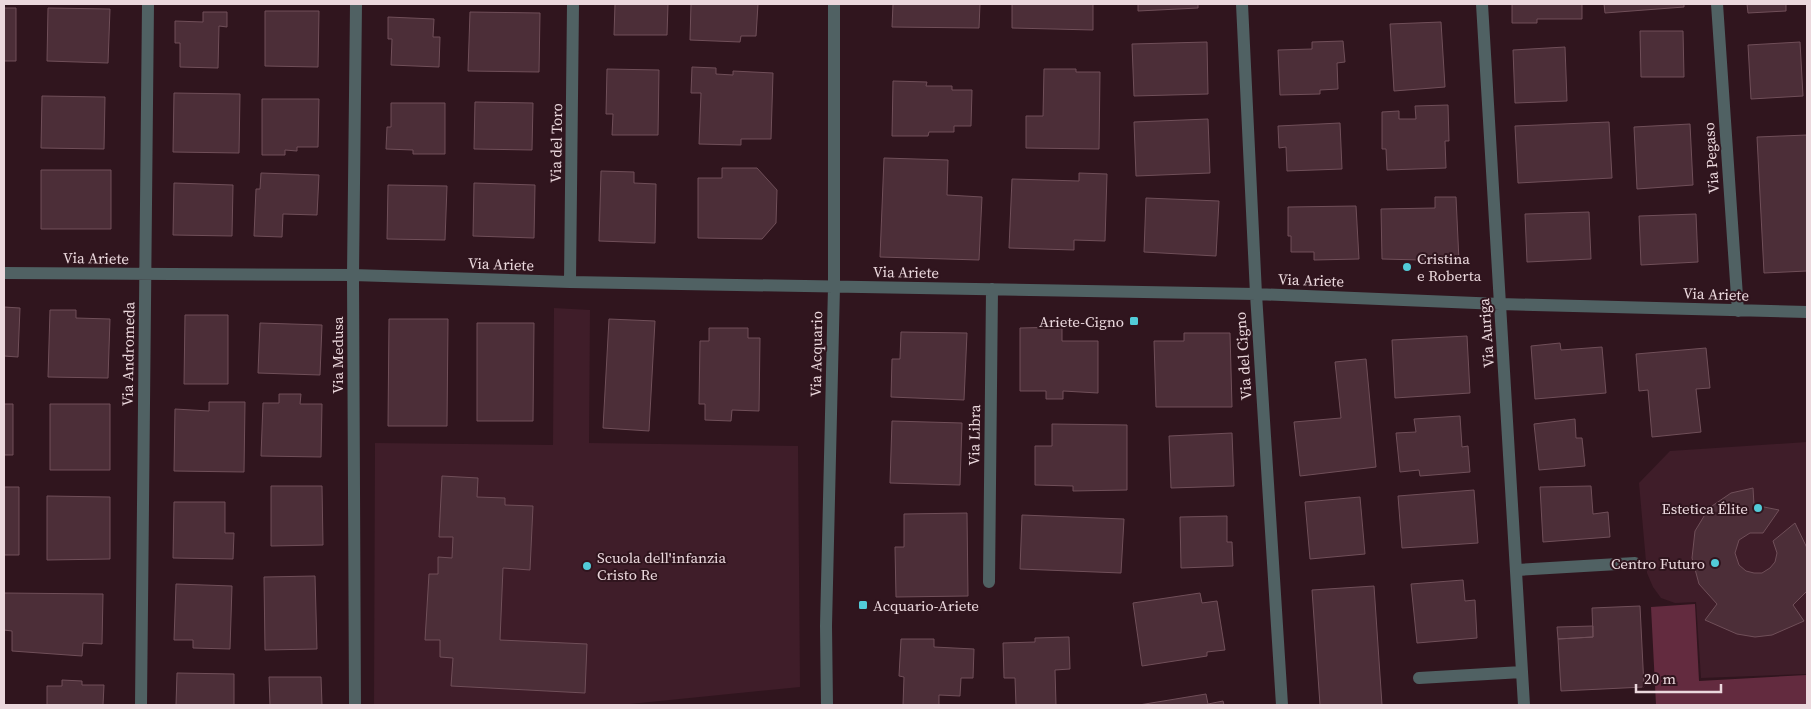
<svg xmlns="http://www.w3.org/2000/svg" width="1811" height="709" font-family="'Source Serif 4',serif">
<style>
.built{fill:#3f1d29}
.green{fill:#632b3f}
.building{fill:#4c2e38;stroke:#704f59}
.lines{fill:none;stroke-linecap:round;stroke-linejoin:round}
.minor{stroke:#506163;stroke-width:12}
.poi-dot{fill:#52cbd8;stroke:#30151e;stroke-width:2}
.labels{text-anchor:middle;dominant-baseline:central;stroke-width:4;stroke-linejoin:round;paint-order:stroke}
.street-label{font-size:15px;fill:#ebd8dd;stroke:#30151e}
.poi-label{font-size:15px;fill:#ebd8dd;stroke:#30151e;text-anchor:start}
</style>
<rect width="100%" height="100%" fill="#30151e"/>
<!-- built -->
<path class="built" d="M554,308L590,310L589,443L798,446L800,687L620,705H374L375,443L553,445Z
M1807,442V674L1701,678L1696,602L1675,603L1661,598L1653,587L1647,573L1639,483L1670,451Z"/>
<!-- green -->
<path class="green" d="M1695,604L1699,681L1807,675V705H1656L1651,607Z"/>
<!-- building -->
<path class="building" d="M615,4H668L667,35H614Z
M691,4H758L756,36H741L740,42L690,40Z
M893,4H980L979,28L892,27Z
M1012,4H1093V30L1012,28Z
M1138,4H1198V8L1138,11Z
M1512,4H1582V19H1537V23H1512Z
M1604,4H1684V7L1605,13Z
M1747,4H1786V11L1748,13Z
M4,8H16V61H4Z
M48,8L110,9L108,63L47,61Z
M265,11H319L318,67L265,66Z
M203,12H227V27L219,26L218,68L180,67V43H175V21L203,22Z
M470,12L540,13L539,72L468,71Z
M388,17L434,19L433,37H440L439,67L391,65L392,39H388Z
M1441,22L1445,87L1394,91L1390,24Z
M1640,31H1683L1684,77H1641Z
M1343,41L1345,62L1337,63L1338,89L1320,90V94L1280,95L1278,50L1312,49V42Z
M1207,42L1208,94L1134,96L1132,44Z
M1800,42L1803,96L1751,99L1748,45Z
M1565,47L1567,101L1515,103L1513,50Z
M692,67L716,68V74L733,75V71L773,73L771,139H741V145L699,144L701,93H691Z
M607,69L659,70L658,135H612L613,114H606Z
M1044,69H1076V72H1100L1099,149L1026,148V116H1043Z
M893,81L927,82L926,86H952V90H972L971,126H954V132H929L928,136H892Z
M174,93L240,94L239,153L173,152Z
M42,96L105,97L104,149L41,148Z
M262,99H319L318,147H297V151L285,150V155H262Z
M475,102L533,103L532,150L474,149Z
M391,103H445V154H413V150L386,149L387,127H391Z
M1448,105L1449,141H1445L1446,168L1387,170L1386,149H1382V112L1399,111V119H1416L1415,106Z
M1208,119L1210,173L1136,176L1134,122Z
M1609,122L1612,178L1518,183L1515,126Z
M1340,123L1342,169L1287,171L1286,147L1279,148L1278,126Z
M1690,124L1693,185L1637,189L1634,127Z
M1807,135V271L1764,273L1757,137Z
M884,158L948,160L947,195L982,197L979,260L880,257Z
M722,168H757L777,190L776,223L762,239L698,238V178H722Z
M41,170H111V229H41Z
M601,171L634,172V183L656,184L655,243L599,241Z
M261,173L319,175L317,215L283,214L282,237L254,236L256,189H260Z
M1079,173L1107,174L1105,241L1074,240V250L1009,248L1012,179L1079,181Z
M174,183L233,185L232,236L173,235Z
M474,183L535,185L534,238L473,236Z
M388,185L447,186L445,240L387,239Z
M1435,197H1456L1459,261L1382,259L1381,209L1435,208Z
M1146,198L1219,201L1216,256L1144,252Z
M1356,206L1359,259L1314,260V252H1291V236H1288V207Z
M1589,212L1591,259L1527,262L1525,214Z
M1696,214L1698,262L1641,265L1639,216Z
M4,307L20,308L18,357L4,356Z
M50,310H76V318L110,319L108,378L48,377Z
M185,315H228V384H184Z
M389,319H448L447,426H388Z
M609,319L655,321L649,431L603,428Z
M260,323L322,325L320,375L258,373Z
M477,323H534L533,421H477Z
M1062,327V341H1098V393L1063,391V399H1046V391H1020V328Z
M709,328H748V338H760L759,411L732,410L731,421L705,420V404H699L700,341H709Z
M901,332L967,333L964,400L891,397L892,359H900Z
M1184,333H1230L1232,407H1156L1154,341H1184Z
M1467,336L1470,393L1395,398L1392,340Z
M1560,343L1561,350L1602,347L1606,393L1535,399L1531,346Z
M1706,348L1710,388L1696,389L1701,432L1652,437L1648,390L1639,391L1636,354Z
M1366,359L1376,467L1300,476L1294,422L1341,418L1335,362Z
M279,394H301L300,404H322L321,457L261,456L263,403H279Z
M209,402H245L244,472L174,471L175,409L209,411Z
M4,404H13V455H4Z
M50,404H110V470H50Z
M1460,416L1462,447L1468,446L1470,472L1420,476L1419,470L1400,472L1396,433L1416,432L1414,419Z
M1575,419L1576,438H1582L1585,466L1539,470L1534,424Z
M892,421L962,423L960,485L890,483Z
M1052,424L1127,425V490L1073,491V486L1035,485V446H1052Z
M1232,433L1234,486L1171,488L1169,436Z
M442,476L478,478L477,497L505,498V505L533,506L530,570L503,568L500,640L587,644L585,693L451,686L453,658L440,657V640H425L429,574H438V557L452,558L453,537H439Z
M271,486H322L323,545L271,546Z
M1591,486L1593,514L1608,512L1610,537L1543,542L1540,487Z
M4,487H19V555H4Z
M1753,488L1754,505L1779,510L1763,533H1750L1739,540L1735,553L1739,565L1746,571L1754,573H1762L1770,568L1775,562L1777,553L1773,541L1795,523L1807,548V591L1793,605L1804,621L1772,635L1755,637L1737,634L1705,620L1717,604L1699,584L1692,558L1695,531L1709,508L1731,493Z
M1474,490L1478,543L1402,548L1398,496Z
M47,496L110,497V559L47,560Z
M1360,497L1365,554L1310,559L1305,502Z
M174,502H225V533H234L233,559L173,558Z
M967,513L968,596L896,597L895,547H904V514Z
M1022,515L1124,519L1121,573L1020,569Z
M1227,516V542H1232L1233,566L1181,568L1180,517Z
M315,576L317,649L265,650L264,577Z
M1463,580L1465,601L1475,600L1477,638L1417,643L1411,584Z
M176,584L232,586L230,649L193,648V640H174Z
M1374,586L1382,705H1320L1312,590Z
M4,593L103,594L102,644L83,643L82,656L12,651V631L4,630Z
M1200,593L1202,603L1217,601L1225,650L1207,652V656L1142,666L1133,603Z
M1640,606L1644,687L1561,691L1558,639L1593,637L1592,608Z
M1593,626V637L1558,639L1557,627Z
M1069,637L1070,669L1055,670L1056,705H1016L1015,678H1004L1003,643L1035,642V638Z
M901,639H934V647L974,649L973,678H961L960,696L939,695V705H903L904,677L899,676Z
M177,673L234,674V705H176Z
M269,677H321L322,705H270Z
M62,680L82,681V685H104L103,705H47V686H62Z
M1206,694L1208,704L1223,701L1224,705H1139Z"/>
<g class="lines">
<!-- minor -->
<path class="minor" d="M1242,4L1256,294L1282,705
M1482,4L1524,705
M1717,4L1738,311
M4,273L353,275L570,282L1256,294L1500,304L1807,312
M570,282L573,4
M1517,570L1635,563
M989,582L992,289
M1419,678L1522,672
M141,705L148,4
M355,705L353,275L356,4
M827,705L826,626L834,287V4"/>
</g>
<!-- markers -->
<g class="poi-dot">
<circle cx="1407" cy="267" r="5"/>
<rect x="1129" y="316" width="10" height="10" rx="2.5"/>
<circle cx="1758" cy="508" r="5"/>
<circle cx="1715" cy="563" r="5"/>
<circle cx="587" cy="566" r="5"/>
<rect x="858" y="600" width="10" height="10" rx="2.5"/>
</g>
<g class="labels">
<!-- street labels -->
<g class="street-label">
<text transform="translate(556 143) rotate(-89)">Via del Toro</text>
<text transform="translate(1711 158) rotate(-94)">Via Pegaso</text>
<text transform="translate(96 258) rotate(1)">Via Ariete</text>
<text transform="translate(501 264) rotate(2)">Via Ariete</text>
<text transform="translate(906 272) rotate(1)">Via Ariete</text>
<text transform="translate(1311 280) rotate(2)">Via Ariete</text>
<text transform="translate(1716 294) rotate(2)">Via Ariete</text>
<text transform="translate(1486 333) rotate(-94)">Via Auriga</text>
<text transform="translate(128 354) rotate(-89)">Via Andromeda</text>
<text transform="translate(816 354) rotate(-89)">Via Acquario</text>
<text transform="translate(337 355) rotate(-90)">Via Medusa</text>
<text transform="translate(1243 356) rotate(-94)">Via del Cigno</text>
<text transform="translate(974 435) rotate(-89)">Via Libra</text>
</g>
<!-- poi labels -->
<g class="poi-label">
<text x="1417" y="258">Cristina<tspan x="1417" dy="17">e Roberta</tspan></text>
<text x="1124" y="321" text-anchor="end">Ariete-Cigno</text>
<text x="1748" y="508" text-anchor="end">Estetica Élite</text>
<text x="597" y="557">Scuola dell'infanzia<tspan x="597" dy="17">Cristo Re</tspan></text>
<text x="1705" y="563" text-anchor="end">Centro Futuro</text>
<text x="873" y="605">Acquario-Ariete</text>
</g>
</g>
<!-- border -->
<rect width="1811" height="709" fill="none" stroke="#ebd8dd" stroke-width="10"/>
<!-- scale -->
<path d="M1636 684v8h85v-8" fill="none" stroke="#ebd8dd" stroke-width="2.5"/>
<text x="1644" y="684" font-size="15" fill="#ebd8dd" stroke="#30151e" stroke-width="4" paint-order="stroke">20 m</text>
</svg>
